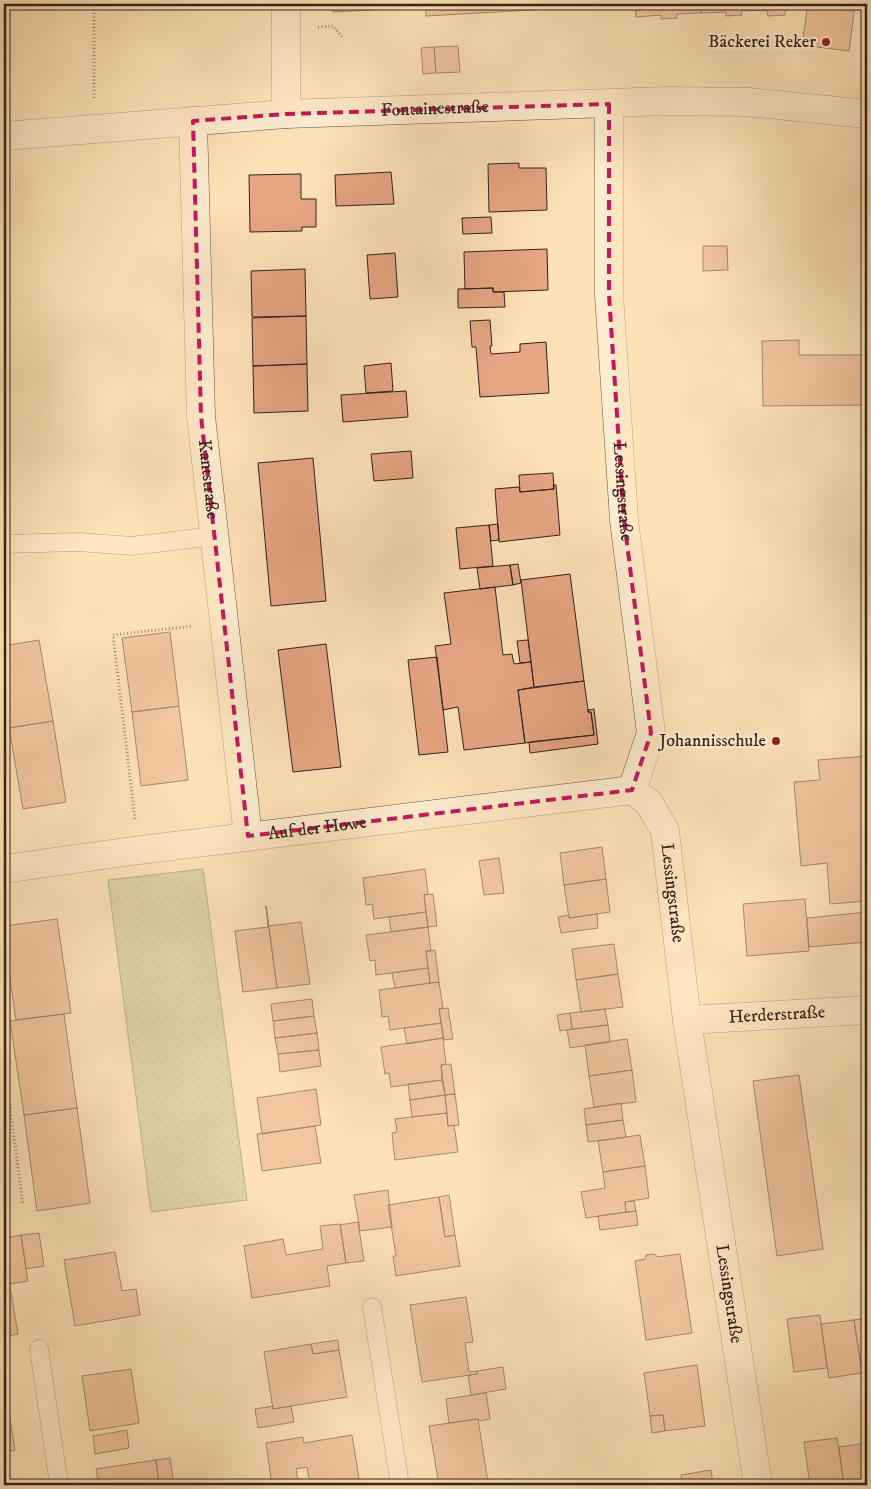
<svg xmlns="http://www.w3.org/2000/svg" width="871" height="1489" font-family="'IM FELL DW Pica',serif">
<style>
.garden{fill:url(#garden-dots);stroke:#767456}
.building{fill:#e7a582;stroke:#31231c}
.lines{fill:none;stroke-linecap:round;stroke-linejoin:round}
.lane-casing{stroke:#645342;stroke-width:19}
.street-casing{stroke:#645342;stroke-width:29}
.path{stroke:#31231c;stroke-width:3;stroke-dasharray:1 2.5;stroke-linecap:butt}
.lane{stroke:#feecd0;stroke-width:18}
.street{stroke:#feecd0;stroke-width:28}
.marked{fill:none;stroke:#c2185b;stroke-width:4;stroke-dasharray:10 6;stroke-linejoin:round}
.poi-dot{fill:#8f2418;stroke:#feecd0;stroke-width:2}
.labels{text-anchor:middle;dominant-baseline:central;stroke-width:5;stroke-linejoin:round;paint-order:stroke}
.poi-label{font-size:18px;fill:#31231c;stroke:#feecd0;text-anchor:end}
.street-label{font-size:18px;fill:#31231c;stroke:#feecd0}
</style>
<defs>
<pattern id="garden-dots" width="8" height="8" patternUnits="userSpaceOnUse" patternTransform="scale(1.25)"><rect width="8" height="8" fill="#bcc491"/><path d="M2 2h.1M6 6h.1" fill="none" stroke="#a2a87c" stroke-width="1.8" stroke-linecap="round"/></pattern>
</defs>
<rect width="100%" height="100%" fill="#fde2b6"/>
<filter id="stains"><feTurbulence type="fractalNoise" baseFrequency=".004" numOctaves="4"/><feColorMatrix values="0 0 0 0 .2 0 0 0 0 .09 0 0 0 0 .02 0 0 0 .5 -.17"/></filter>
<radialGradient id="worn" r=".72"><stop offset=".6" stop-color="#630" stop-opacity="0"/><stop offset="1" stop-color="#630" stop-opacity=".3"/></radialGradient>
<!-- garden -->
<path class="garden" d="M203,869L247,1200L151,1212L108,880Z"/>
<!-- building -->
<path class="building" d="M332,4H429V7L333,12Z
M429,4H443V6L491,4H602V6L426,16V7H429Z
M443,4H491L443,6Z
M635,4H701V13L677,14V18L661,19V15L636,17Z
M701,4H766V10L741,11L742,15L726,16V12L701,13Z
M766,4H786L785,15L768,16Z
M808,4H855L849,51L802,45Z
M458,46L460,72L436,73L434,47Z
M434,47L436,73L423,74L421,48Z
M519,163V168H546L547,210L489,212L488,164Z
M391,172L394,204L336,206L335,175Z
M301,174V199H316V227H302V231L250,232L249,175Z
M491,217L492,233L463,234L462,218Z
M703,246H727L728,270L703,271Z
M547,249L548,290L493,292V288L465,289L464,252Z
M395,253L398,297L370,299L367,255Z
M305,269L306,316L252,317L251,271Z
M493,288V292H504L505,307L458,308V289Z
M306,316L307,364L253,366L252,318Z
M490,320L492,346H490L491,354L520,352V344L546,342L549,393L480,397L476,347H472L470,321Z
M799,340V355H867V405L763,406L762,341Z
M391,363L393,391L366,393L364,366Z
M307,364L308,411L254,413L253,366Z
M406,391L408,417L343,422L341,395Z
M411,451L413,478L374,481L371,454Z
M313,458L326,601L271,606L258,463Z
M553,473L554,489L520,492L519,475Z
M553,485H556L560,535L499,542L495,489L519,487L520,492L554,489Z
M498,524L499,540L491,541L489,525Z
M489,525L493,566L460,569L456,528Z
M518,564L521,583L513,585L510,565Z
M510,565L513,585L480,589L477,568Z
M570,574L584,681L534,687L521,580Z
M495,587L503,655L512,654L514,664L531,662L534,687L518,690L525,743L464,750L458,707L443,710L435,646L451,644L444,593Z
M170,632L179,706L132,712L122,638Z
M39,640L53,721L9,728L4,697V646Z
M528,640L531,662L520,663L517,641Z
M326,644L341,767L293,772L278,650Z
M437,657L448,752L419,755L408,660Z
M584,681L588,710V712H591L594,735L525,743L518,690Z
M179,706L188,780L141,786L132,712Z
M594,709L598,744L530,753L529,742L594,735L591,712H588V710Z
M53,721L66,802L23,809L9,728Z
M867,756V901L830,904L827,863L801,866L794,782L820,780L818,760Z
M602,847L606,879L564,885L560,853Z
M499,858L504,893L484,895L479,861Z
M425,869L428,894L424,895L426,912L374,919L372,904L366,905L363,878Z
M606,879L610,912L569,918L564,885Z
M433,894L437,926L428,927L424,895Z
M805,899L809,951L747,956L743,904Z
M266,906L277,988L243,992L235,931L268,927Z
M266,906L269,926L301,922L310,984L277,988Z
M426,912L428,927L391,932L389,917Z
M867,912V942L809,947L807,918Z
M597,914L598,928L561,933L558,917L569,915V918Z
M57,919L71,1013L16,1020L4,938V926Z
M428,927L431,951H426L428,968L376,975L375,960L370,961L366,935Z
M614,944L618,974L576,980L572,949Z
M435,950L439,982L430,983L426,951Z
M428,968L430,983L395,988L392,973Z
M618,974L623,1007L581,1012L576,980Z
M439,982L443,1008L439,1009L441,1023L390,1030L388,1016L382,1017L379,990Z
M312,999L314,1016L273,1021L271,1004Z
M448,1008L453,1039L444,1040L439,1009Z
M605,1009L608,1025L572,1029L570,1013Z
M570,1013L572,1029L560,1031L557,1015Z
M64,1014L77,1108L24,1115L10,1021Z
M314,1016L317,1033L275,1038L273,1021Z
M441,1023L443,1038L407,1044L404,1028Z
M608,1025L610,1042L570,1048L567,1030Z
M317,1033L319,1050L278,1054L275,1038Z
M443,1038L446,1064L441,1065L442,1080L391,1087L389,1073L385,1074L381,1047Z
M627,1039L632,1070L589,1076L585,1045Z
M319,1050L321,1066L280,1072L278,1054Z
M451,1064L455,1094L445,1095L441,1065Z
M632,1070L636,1102L594,1107L589,1076Z
M799,1075L823,1249L777,1256L753,1081Z
M442,1080L445,1095L410,1100L408,1084Z
M316,1089L321,1125L262,1134L257,1098Z
M455,1094L459,1125L448,1126L445,1095Z
M445,1095L447,1113L412,1117L410,1100Z
M621,1103L623,1120L586,1125L584,1109Z
M77,1108L90,1203L37,1211L24,1115Z
M447,1113L448,1126L454,1125L458,1152L395,1160L392,1133L397,1132L395,1119Z
M623,1120L626,1137L588,1142L586,1125Z
M315,1126L321,1163L262,1171L257,1134Z
M640,1135L645,1166L603,1172L598,1141Z
M645,1166L649,1198L625,1202L626,1212L586,1218L581,1192L605,1188L603,1172Z
M388,1190L392,1227L360,1231L354,1195Z
M449,1195L455,1235L445,1237L439,1197Z
M439,1197L445,1237L455,1235L460,1266L396,1276L393,1256H396L388,1205Z
M634,1201L636,1211L626,1212L625,1202Z
M636,1211L638,1225L600,1230L598,1216Z
M358,1222L364,1261L346,1263L340,1225Z
M340,1224L346,1263L327,1266L330,1286L252,1298L244,1246L283,1239L286,1255L323,1249L320,1226Z
M39,1233L44,1266L26,1269L21,1235Z
M21,1235L28,1281L10,1284L4,1254V1238Z
M115,1252L122,1291L136,1289L140,1315L75,1326L64,1260Z
M654,1254L658,1257L680,1254L692,1333L646,1340L635,1261L645,1259L646,1255Z
M6,1263L18,1334L4,1337V1264Z
M466,1297L473,1342L465,1343L469,1372L477,1371V1374L422,1382L410,1305Z
M820,1315L827,1368L794,1372L787,1319Z
M867,1318V1373H862L854,1320Z
M854,1320L862,1373L829,1378L821,1324Z
M338,1340L339,1350L313,1354L311,1344Z
M311,1344L313,1354L339,1350L347,1397L273,1409L264,1352Z
M697,1365L705,1426L665,1431L663,1415L650,1416L644,1373Z
M503,1367L506,1389L471,1395L468,1375L477,1374V1371Z
M131,1369L139,1423L90,1431L82,1376Z
M4,1381L15,1450L4,1452Z
M486,1393L490,1419L479,1421L477,1419L449,1423L446,1399Z
M273,1406V1409L291,1406L294,1422L258,1428L255,1409Z
M663,1415L665,1431L652,1433L650,1416Z
M478,1419L488,1482L509,1479V1480L479,1485H439L429,1426Z
M127,1430L129,1448L95,1454L93,1436Z
M352,1435L360,1485H310L307,1467L296,1469L298,1481L272,1485L266,1443L303,1437L304,1443Z
M837,1438L844,1485H810L804,1442Z
M867,1443V1485H844L839,1447Z
M170,1458L174,1485H159L156,1460Z
M156,1460L159,1485H99L96,1469Z
M711,1470L713,1485H682L681,1475Z"/>
<g class="lines">
<defs>
<path id="lane" d="M4,544L78,542L132,546L213,536
M372,1307L400,1485
M39,1349L59,1485"/>
<g id="street">
<path d="M286,4V114"/>
<path id="s1" d="M609,104V295L624,520L651,733L632,790"/>
<path id="s2" d="M193,121L201,416L248,836"/>
<path id="s3" d="M4,136L286,114L668,101L748,102L867,114"/>
<path id="s4" d="M632,790L649,803L665,831L687,1020L758,1485"/>
<path id="s5" d="M4,869L132,851L632,790"/>
<path id="s6" d="M687,1020L867,1010"/>
</g>
</defs>
<!-- lane casing -->
<use href="#lane" class="lane-casing"/>
<!-- street casing -->
<use href="#street" class="street-casing"/>
<!-- path -->
<path class="path" d="M318,27L333,26L343,38
M94,98V4
M135,819L113,635L193,626
M4,1011V1012
M4,1063L23,1205"/>
<!-- lane -->
<use href="#lane" class="lane"/>
<!-- street -->
<use href="#street" class="street"/>
</g>
<!-- marked area -->
<path d="M0 0H871V1489H0ZM609,104V295L624,520L651,733L632,790L248,836L201,416L193,121L286,114Z" fill="#fde2b6" fill-opacity=".55" fill-rule="evenodd"/>
<path class="marked" d="M609,104V295L624,520L651,733L632,790L248,836L201,416L193,121L286,114Z"/>
<!-- markers -->
<g class="poi-dot">
<circle cx="826" cy="42" r="5"/>
<circle cx="776" cy="741" r="5"/>
</g>
<g class="labels">
<!-- poi labels -->
<g class="poi-label">
<text x="816" y="42">Bäckerei Reker</text>
<text x="766" y="741">Johannisschule</text>
</g>
<!-- street labels -->
<g class="street-label">
<text stroke="none"><textPath href="#s3" startOffset="432">Fontainestraße</textPath></text>
<text stroke="none"><textPath href="#s2" startOffset="359">Kantstraße</textPath></text>
<text stroke="none"><textPath href="#s1" startOffset="388">Lessingstraße</textPath></text>
<text stroke="none"><textPath href="#s5" startOffset="316">Auf der Howe</textPath></text>
<text stroke="none"><textPath href="#s4" startOffset="116">Lessingstraße</textPath></text>
<text stroke="none"><textPath href="#s6" startOffset="90">Herderstraße</textPath></text>
<text stroke="none"><textPath href="#s4" startOffset="521">Lessingstraße</textPath></text>
</g>
</g>
<!-- margin -->
<rect width="871" height="1489" fill="none" stroke="#fde2b6" stroke-width="20"/>
<rect x="5" y="5" width="861" height="1479" fill="none" stroke="#31231c" stroke-width="2.5"/>
<rect x="10" y="10" width="851" height="1469" fill="none" stroke="#31231c"/>
<rect width="100%" height="100%" filter="url(#stains)"/>
<rect width="100%" height="100%" fill="url(#worn)"/>
</svg>
